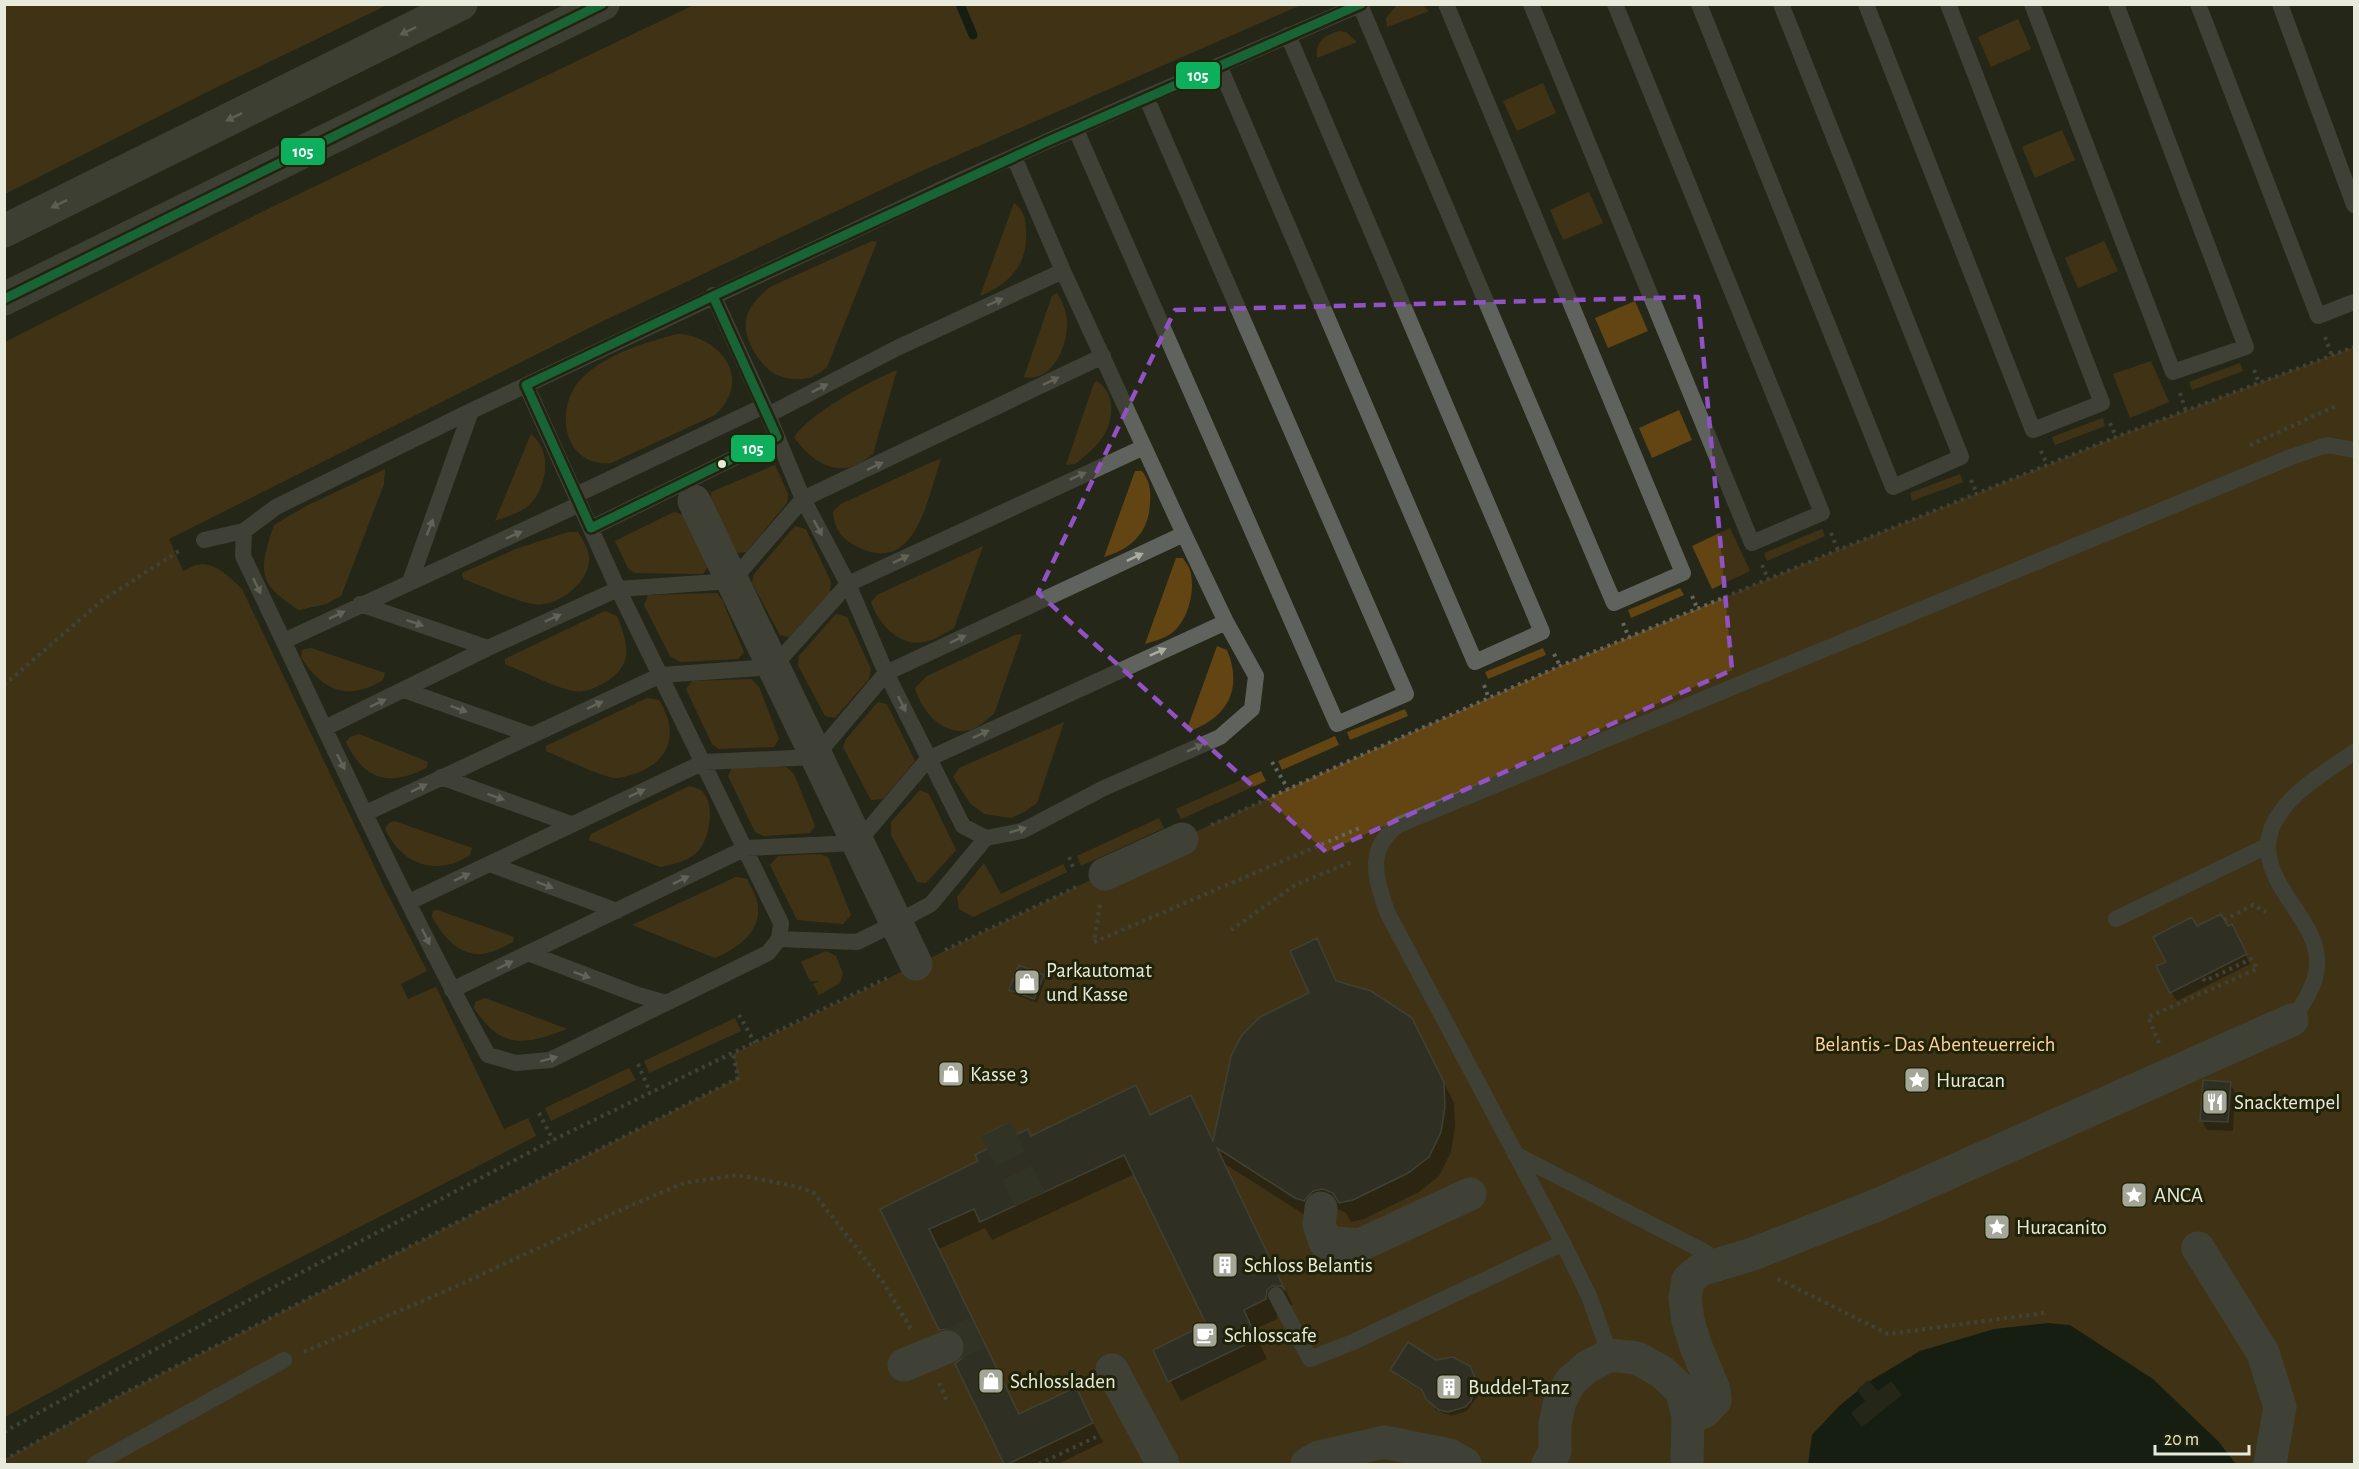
<svg xmlns="http://www.w3.org/2000/svg" width="2359" height="1469" font-family="'Alegreya Sans',sans-serif">
<style>
.green{fill:#634413}
.water{fill:#031609}
.pier{fill:#252718}
.shadow{fill:#0007}
.lines{fill:none;stroke-linecap:round;stroke-linejoin:round}
.stream{stroke:#031609;stroke-width:9}
.building{fill:#3d3c31;stroke:#626154;stroke-width:1.5}
.street-tunnel{stroke:#424435;stroke-width:33;stroke-dasharray:33 16;stroke-linecap:butt}
.path{stroke:#63655f;stroke-width:4;stroke-dasharray:3 4.5;stroke-linecap:butt}
.lane{stroke:#60625d;stroke-width:16}
.street{stroke:#60625d;stroke-width:33}
.highway{stroke:#5b5e54;stroke-width:33}
.bus-1-casing{stroke:#202308;stroke-width:14}
.bus-1{stroke:#0daf5c;stroke-width:9}
.oneway{fill:#a2a498}
.oneway2{fill:#abada2}
.marked{fill:none;stroke:#9152c5;stroke-width:4.5;stroke-dasharray:12 8;stroke-linejoin:round}
.bus-dot{fill:#e8ebdb;stroke:#202308;stroke-width:2}
.labels{text-anchor:middle;dominant-baseline:central;stroke-width:6;stroke-linejoin:round;paint-order:stroke}
.poi-label{font-size:21px;fill:#e8ebdb;stroke:#202308;text-anchor:start}
.park-label{font-size:21px;fill:#fed098;stroke:#202308}
.line-badge{stroke:#202308;stroke-width:2}
.badge-label{font-size:16px;text-anchor:middle;font-weight:bold;fill:#fff}
</style>
<rect width="100%" height="100%" fill="#252718"/>
<!-- green -->
<path class="green" d="M4,5L5,4L387,5L215,88L5,194Z
M694,5H1301L917,173L601,322L169,539L183,571C187,570 192,566 196,565C214,560 231,578 242,589L384,887L427,971L401,984L408,999L436,987L504,1129L528,1118L536,1136L251,1283L5,1417V342L274,206Z
M1397,5H1422L1429,11L1387,27L1386,18Z
M2018,19L2031,49L1991,67L1978,37Z
M1339,31L1346,32L1357,42L1317,58C1315,42 1325,35 1339,31Z
M1543,83L1556,113L1517,131L1503,101Z
M2062,130L2075,160L2035,178L2022,147Z
M1589,192L1603,223L1563,240L1550,210Z
M1014,203C1024,210 1026,220 1026,232C1028,265 1009,284 980,296Z
M872,241L877,242L827,367C823,370 817,375 812,377C801,381 781,379 772,372C758,362 743,338 746,320C749,306 759,296 770,287Z
M2104,241L2118,271L2078,288L2065,258Z
M1057,293C1063,302 1067,313 1067,325C1067,348 1051,383 1024,377L1052,296Z
M1635,301L1648,331L1608,348L1595,318Z
M678,334C722,337 753,380 715,415L611,463C563,468 553,407 582,378C606,354 646,342 678,334Z
M2354,347V1464H5L4,1460L126,1392L738,1078L733,1054L1080,885L1353,759L1560,666L1838,550L2116,437Z
M2151,361L2169,402L2130,418L2113,374Z
M2240,363L2243,371L2192,390L2189,382Z
M897,370L873,454C867,458 860,464 853,466C828,475 806,454 794,437C810,413 870,381 897,370Z
M1097,381C1106,388 1110,394 1111,405C1113,433 1095,448 1075,464L1066,465L1094,383Z
M1679,410L1692,440L1652,458L1639,428Z
M2103,418L2105,426L2055,445L2052,437Z
M531,434C534,437 538,441 540,445C551,463 543,492 529,505C520,513 506,517 495,521Z
M941,459C927,498 916,576 858,547C842,539 835,530 833,512L841,504L932,462Z
M775,465L788,494L787,503L746,552L736,553L711,499V492Z
M385,469L384,484L341,596L326,604L299,610C256,583 259,570 274,525L306,506Z
M1135,471H1142C1150,482 1151,490 1150,503C1149,533 1131,549 1104,557Z
M1960,474L1963,482L1912,501L1910,493Z
M674,512L683,515L708,567L703,574L634,573L628,568L615,541Z
M795,526L806,529L831,582L830,592L789,637L780,635L752,583L754,574Z
M1730,528L1750,571L1712,589L1692,546Z
M1822,529L1825,536L1767,561L1764,553Z
M568,532H578C583,540 588,548 589,557C591,582 557,608 534,604C515,601 483,586 463,579L462,573L516,549Z
M983,546L954,628C945,633 935,640 924,642C899,647 878,623 871,602L877,595Z
M1176,558H1183C1185,562 1189,566 1190,570C1196,590 1188,621 1172,633C1164,639 1154,641 1145,644Z
M1680,588L1684,595L1631,618L1628,610Z
M717,593L722,600L744,652L738,659L680,662L670,656L644,605L648,595Z
M605,611L617,616C628,644 635,665 604,683C595,688 584,693 574,691C556,688 523,671 505,664V659Z
M836,614L847,617L871,669L869,679L835,718L825,716L798,665L799,656Z
M1022,634L994,714C987,719 978,728 970,730C943,737 921,710 915,688L927,676L1015,635Z
M1217,646L1227,650C1244,690 1226,720 1186,732Z
M311,648L385,673L383,680C347,702 322,690 301,657L302,650Z
M1543,648L1546,655L1488,679L1485,672Z
M751,679L759,687L779,739L774,747L719,749L712,744L686,689L692,681Z
M647,698L659,700C679,732 671,762 634,774C629,775 622,778 616,778C607,779 558,756 546,751V746Z
M878,702L887,704L915,761L883,799L871,800L843,747L846,739Z
M1405,709L1408,716L1350,740L1347,732Z
M1064,722L1037,803L1024,812L1011,818L984,814L970,803L953,777L959,768Z
M359,734L428,762L426,768C389,787 364,780 346,742L350,737Z
M1335,736L1339,745L1282,770L1278,761Z
M786,767L794,774L815,826L810,833L764,836L755,832L728,776L732,768Z
M1261,771L1266,781L1181,819L1176,809Z
M689,786C693,787 696,788 699,789C717,799 710,842 696,853C688,861 672,864 661,867L589,840L591,834Z
M920,790L929,794L956,850L926,883L917,882L891,835V822Z
M1159,818L1164,828L1081,866L1077,856Z
M394,821L472,848L470,855C437,877 401,865 385,828L389,823Z
M819,854L828,857L851,915L843,924L797,920L770,865L778,856Z
M984,863L1001,894L1063,864L1067,872L973,917L959,909L957,897Z
M736,877L747,879C750,886 755,893 757,901C764,930 738,948 715,958L632,925Z
M437,910L514,937L513,942C505,946 496,951 487,953C460,959 443,936 432,917L433,911Z
M826,951L836,956L843,974L840,983L819,995L813,984L820,981H810L801,962Z
M485,998L567,1029C524,1046 501,1049 474,1008L475,1002Z
M735,1018L741,1031L649,1073L644,1061Z
M629,1068L636,1080L551,1121L545,1108Z"/>
<!-- water -->
<path class="water" d="M2048,1323L2070,1325L2153,1379L2218,1441L2236,1464H1808L1812,1435L1839,1406L1870,1381L1920,1351L1994,1329Z"/>
<!-- pier -->
<path class="pier" d="M1868,1380L1878,1391L1891,1381L1902,1395L1862,1427L1851,1413L1865,1401L1857,1390Z"/>
<!-- shadow -->
<path class="shadow" d="M2197,928H2227L2236,935L2250,964L2177,1001L2171,992L2168,962Z
M1316,940L1338,983L1411,1019L1423,1039L1454,1103L1455,1127L1451,1152L1439,1176L1419,1192L1364,1219L1351,1222L1346,1213L1335,1208L1308,1217L1225,1164L1293,1305L1283,1304L1277,1310V1319L1253,1330L1267,1359L1181,1401L1155,1351L1208,1325L1135,1174L992,1240L985,1228L939,1249L1020,1415L1075,1389L1103,1442L1058,1464H1005L957,1364L963,1359L967,1350L962,1347L951,1349L882,1210L980,1162L1016,1136L1031,1138L1135,1087L1151,1116L1190,1097L1215,1143L1311,994Z
M1043,976L1045,981L1037,1003L1014,994L1011,990Z
M2230,1083L2235,1093L2233,1131L2207,1130L2202,1121Z
M1453,1359L1468,1367L1478,1389L1477,1397L1467,1411L1451,1416L1436,1410L1426,1394L1395,1374L1392,1370Z"/>
<g class="lines">
<!-- stream -->
<path class="stream" d="M960,4L973,35"/>
</g>
<!-- building -->
<path class="building" d="M2221,914L2228,926L2232,924L2247,954L2170,993L2156,966L2166,962L2153,937L2192,917L2197,926Z
M1317,938L1336,981L1371,991L1412,1018L1444,1082L1445,1107L1441,1132L1429,1157L1408,1173L1353,1200L1339,1203L1333,1193L1323,1189L1313,1191L1304,1201L1295,1198L1217,1148L1285,1290L1281,1286H1272L1267,1290L1266,1299L1244,1310L1257,1339L1168,1382L1153,1350L1206,1324L1124,1155L980,1222L974,1209L929,1229L1019,1414L1076,1387L1093,1423L1008,1464H1004L955,1364L962,1358L965,1350L964,1339L958,1332L950,1329L939,1330L880,1209L978,1161L975,1155L990,1147L984,1135L996,1129L1010,1123L1015,1135L1028,1129L1031,1136L1136,1085L1150,1115L1191,1095L1213,1141L1231,1056L1242,1035L1260,1017L1309,993L1290,951Z
M1019,965L1044,975L1034,999L1009,990Z
M2203,1080L2231,1082L2228,1122L2200,1121Z
M1408,1342L1436,1360L1453,1357L1470,1366L1477,1383L1471,1401L1465,1407L1448,1412L1439,1410L1426,1399L1422,1390L1390,1370Z"/>
<g class="lines">
<!-- street-tunnel -->
<path class="street-tunnel" d="M996,1129L1030,1199
M947,1347L979,1331"/>
<!-- path -->
<path class="path" d="M2325,337L2332,356
M2254,370L2259,383
M2180,393L2186,411
M2110,423L2116,437
M2250,445L2336,406
M2041,451L2047,465
M1971,480L1977,494
M1831,533L1838,550
M1762,565L1768,579
M1692,596L1698,610
M1623,623L1629,638
M1554,654L1560,666
M4,685L104,599L182,549
M1484,685L1489,699
M1272,762L1288,789
M1211,825L1353,759L1560,666L1838,550L2116,437L2354,347
M1069,857L1073,867
M1100,905L1094,942L1362,827
M2224,920L2253,905L2266,912
M1231,930L1295,885L1351,862
M945,950L1076,887
M739,1015L755,1043
M2159,1043L2148,1017L2257,969L2251,959L2205,981L2202,977
M638,1064L650,1092
M539,1113L553,1140
M1778,1279L1888,1334L2044,1313
M304,1352L459,1285L627,1207L684,1183L737,1175L790,1185L813,1192L883,1282L911,1329
M939,1383L947,1401
M4,1432L116,1370L553,1140L887,978
M4,1460L126,1392L738,1078L733,1054
M1039,1464L1098,1436"/>
<!-- lane -->
<path class="lane" d="M1531,4L1752,543L1822,513L1615,4
M1699,4L1893,487L1961,457L1781,4
M1866,4L2033,430L2102,403L1948,4
M2032,4L2173,372L2246,347L2116,4
M2198,4L2318,316L2354,302
M2280,4L2354,205
M1360,5L1614,603L1683,573L1446,4
M1219,65L1475,662L1542,632L1288,35
M1076,130L1337,724L1406,694L1146,97
M713,295L768,415L803,499L848,584L886,673L963,826L986,838L1022,831L1104,788L1220,737L1252,709L1256,676L1226,622L1184,534L1063,271L1014,157
M768,415L897,348L1063,271
M576,495L764,406
M591,528L777,437
M244,531L243,556C323,722 398,893 488,1055L516,1063L550,1060L768,953L779,939L781,923L618,589L526,385
M204,540L244,531L276,507L471,411L961,180L1146,97L1362,4
M410,582L471,411
M360,604L488,648
M284,641L580,504
M404,690L531,735
M325,728L488,648L618,589L732,581L803,499L1103,356
M441,777L571,824
M366,813L661,675L773,667L848,584L1144,447
M490,864L617,911
M409,902L704,762L815,757L886,673L1184,534
M2116,919L2267,846
M779,939L857,942L896,923L931,904L986,838
M528,953L638,995L666,1003
M452,990L746,848L857,843L928,759L1226,622
M2292,1020C2303,1004 2315,987 2317,967C2323,915 2237,872 2280,813C2298,787 2329,770 2354,752
M1515,1154L1703,1251L1720,1263
M1276,1295L1310,1359L1353,1342L1563,1243
M1610,1355L1589,1296L1563,1243L1387,912C1376,878 1365,850 1398,825L2291,457L2327,445L2354,450
M95,1464L284,1360"/>
<!-- street -->
<path class="street" d="M694,501L916,964
M1105,874L1182,839
M1321,1208L1319,1224L1325,1242L1360,1245L1470,1194
M2198,1248L2263,1353L2280,1407L2270,1464
M904,1365L947,1347
M1112,1370L1163,1464
M1688,1417L1704,1412L1715,1400L1714,1390L1695,1344L1688,1321L1685,1298L1688,1280L1700,1270L1753,1254L1877,1205L2292,1020
M1307,1464L1319,1457L1384,1442L1449,1455L1465,1464
M1548,1464L1555,1451V1424L1560,1401L1570,1382L1587,1367L1610,1355L1637,1358L1662,1372L1682,1391L1688,1417L1687,1464"/>
<!-- highway -->
<path class="highway" d="M4,231L461,4
M4,299L603,4"/>
<defs>
<path id="bus-1" d="M713,296L777,437L591,528L526,385Z
M713,296L1046,142L1361,4
M4,299L602,4"/>
</defs>
<!-- bus-1 casing -->
<use href="#bus-1" class="bus-1-casing"/>
<!-- bus-1 -->
<use href="#bus-1" class="bus-1"/>
</g>
<!-- one-way arrows -->
<defs><path id="oneway-solid" d="M-6-.8H1V-3.2L6.5 0L1 3.2V.8H-6Z" transform="scale(1.5)"/></defs>
<g class="oneway">
<use href="#oneway-solid" transform="translate(408 31) rotate(154)"/>
<use href="#oneway-solid" transform="translate(234 117) rotate(154)"/>
<use href="#oneway-solid" transform="translate(59 204) rotate(154)"/>
</g>
<g class="oneway2">
<use href="#oneway-solid" transform="translate(995 302) rotate(-24)"/>
<use href="#oneway-solid" transform="translate(1051 381) rotate(-26)"/>
<use href="#oneway-solid" transform="translate(820 388) rotate(-27)"/>
<use href="#oneway-solid" transform="translate(875 466) rotate(-25)"/>
<use href="#oneway-solid" transform="translate(1078 476) rotate(-24)"/>
<use href="#oneway-solid" transform="translate(430 527) rotate(-69)"/>
<use href="#oneway-solid" transform="translate(818 528) rotate(62)"/>
<use href="#oneway-solid" transform="translate(514 535) rotate(-24)"/>
<use href="#oneway-solid" transform="translate(1135 557) rotate(-25)"/>
<use href="#oneway-solid" transform="translate(901 559) rotate(-26)"/>
<use href="#oneway-solid" transform="translate(257 586) rotate(64)"/>
<use href="#oneway-solid" transform="translate(337 615) rotate(-26)"/>
<use href="#oneway-solid" transform="translate(553 618) rotate(-24)"/>
<use href="#oneway-solid" transform="translate(415 623) rotate(19)"/>
<use href="#oneway-solid" transform="translate(958 639) rotate(-25)"/>
<use href="#oneway-solid" transform="translate(1158 652) rotate(-24)"/>
<use href="#oneway-solid" transform="translate(378 703) rotate(-26)"/>
<use href="#oneway-solid" transform="translate(902 704) rotate(64)"/>
<use href="#oneway-solid" transform="translate(595 705) rotate(-25)"/>
<use href="#oneway-solid" transform="translate(459 709) rotate(20)"/>
<use href="#oneway-solid" transform="translate(981 734) rotate(-25)"/>
<use href="#oneway-solid" transform="translate(1195 748) rotate(-24)"/>
<use href="#oneway-solid" transform="translate(341 762) rotate(64)"/>
<use href="#oneway-solid" transform="translate(419 788) rotate(-26)"/>
<use href="#oneway-solid" transform="translate(637 793) rotate(-25)"/>
<use href="#oneway-solid" transform="translate(496 797) rotate(20)"/>
<use href="#oneway-solid" transform="translate(1018 830) rotate(-17)"/>
<use href="#oneway-solid" transform="translate(462 877) rotate(-25)"/>
<use href="#oneway-solid" transform="translate(681 880) rotate(-26)"/>
<use href="#oneway-solid" transform="translate(545 885) rotate(21)"/>
<use href="#oneway-solid" transform="translate(426 937) rotate(64)"/>
<use href="#oneway-solid" transform="translate(505 965) rotate(-26)"/>
<use href="#oneway-solid" transform="translate(582 975) rotate(20)"/>
<use href="#oneway-solid" transform="translate(549 1059) rotate(-15)"/>
</g>
<!-- marked area -->
<path d="M0 0H2359V1469H0ZM1698,297L1732,670L1326,852L1038,593L1175,310Z" fill="#252718" fill-opacity=".55" fill-rule="evenodd"/>
<path class="marked" d="M1698,297L1732,670L1326,852L1038,593L1175,310Z"/>
<!-- icons -->
<defs>
<symbol id="shop-square" viewBox="-11 -11 22 22"><rect x="-9" y="-9" width="18" height="18" rx="4" fill="#a4a697" stroke="#202308"/><path d="M-5-2.5h2.3a2.7 3.5 0 0 1 5.4 0H5L5.5 6h-11ZM-1.5-2.5h3a1.5 2.3 0 0 0-3 0Z" fill="#fff"/></symbol>
<symbol id="sight-square" viewBox="-11 -11 22 22"><rect x="-9" y="-9" width="18" height="18" rx="4" fill="#a4a697" stroke="#202308"/><path d="M0-6L1.8-2.2L6-1.7L2.9 1.2L3.7 5.4L0 3.3L-3.7 5.4L-2.9 1.2L-6-1.7L-1.8-2.2Z" fill="#fff"/></symbol>
<symbol id="restaurant-square" viewBox="-11 -11 22 22"><rect x="-9" y="-9" width="18" height="18" rx="4" fill="#a4a697" stroke="#202308"/><path d="M-5-6h1v4h1v-4h1v4h1v-4h1v5L-1.5 .5V6h-2V.5L-5-1ZM5-6V6H3V1.5H1.5Q1.5-4 5-6Z" fill="#fff"/></symbol>
<symbol id="building-square" viewBox="-11 -11 22 22"><rect x="-9" y="-9" width="18" height="18" rx="4" fill="#a4a697" stroke="#202308"/><path d="M-4-6H4V6H1V3H-1V6H-4ZM-2.5-4.3h1.7v1.8h-1.7ZM.8-4.3h1.7v1.8H.8ZM-2.5-1h1.7V.8h-1.7ZM.8-1h1.7V.8H.8Z" fill="#fff"/></symbol>
<symbol id="cafe-square" viewBox="-11 -11 22 22"><rect x="-9" y="-9" width="18" height="18" rx="4" fill="#a4a697" stroke="#202308"/><path d="M-5.5-4.5H6V0H3Q3 3.5 0 3.5H-2.5Q-5.5 3.5-5.5 0ZM3-3.2v2h1.7v-2ZM-6 4.5H4V6H-6Z" fill="#fff"/></symbol>
</defs>
<g fill-rule="evenodd">
<use href="#shop-square" x="1012" y="967" width="30" height="30"/>
<use href="#shop-square" x="936" y="1059" width="30" height="30"/>
<use href="#sight-square" x="1902" y="1065" width="30" height="30"/>
<use href="#restaurant-square" x="2200" y="1087" width="30" height="30"/>
<use href="#sight-square" x="2119" y="1180" width="30" height="30"/>
<use href="#sight-square" x="1982" y="1212" width="30" height="30"/>
<use href="#building-square" x="1210" y="1250" width="30" height="30"/>
<use href="#cafe-square" x="1190" y="1320" width="30" height="30"/>
<use href="#shop-square" x="976" y="1366" width="30" height="30"/>
<use href="#building-square" x="1434" y="1372" width="30" height="30"/>
</g>
<!-- markers -->
<circle class="bus-dot" cx="722" cy="464" r="5"/>
<g class="labels">
<!-- poi labels -->
<g class="poi-label">
<text x="1046" y="970">Parkautomat<tspan x="1046" dy="24">und Kasse</tspan></text>
<text x="970" y="1074">Kasse 3</text>
<text x="1936" y="1080">Huracan</text>
<text x="2234" y="1102">Snacktempel</text>
<text x="2154" y="1195">ANCA</text>
<text x="2016" y="1227">Huracanito</text>
<text x="1244" y="1265">Schloss Belantis</text>
<text x="1224" y="1335">Schlosscafe</text>
<text x="1010" y="1381">Schlossladen</text>
<text x="1468" y="1387">Buddel-Tanz</text>
</g>
<!-- park labels -->
<g class="park-label">
<text x="1935" y="1044">Belantis - Das Abenteuerreich</text>
</g>
</g>
<g class="line-badge">
<rect x="1175" y="61" width="46" height="29" rx="6" fill="#0daf5c"/>
<rect x="280" y="137" width="46" height="29" rx="6" fill="#0daf5c"/>
<rect x="730" y="434" width="46" height="29" rx="6" fill="#0daf5c"/>
</g>
<g class="badge-label">
<text x="1198" y="81">105</text>
<text x="303" y="157">105</text>
<text x="753" y="454">105</text>
</g>
<!-- border -->
<rect width="2359" height="1469" fill="none" stroke="#e8ebdb" stroke-width="12"/>
<!-- scale -->
<path d="M2155 1445v9h94v-9" fill="none" stroke="#e8ebdb" stroke-width="3"/>
<text x="2164" y="1445" font-size="18" fill="#e8ebdb" stroke="#202308" stroke-width="4.5" paint-order="stroke">20 m</text>
</svg>
